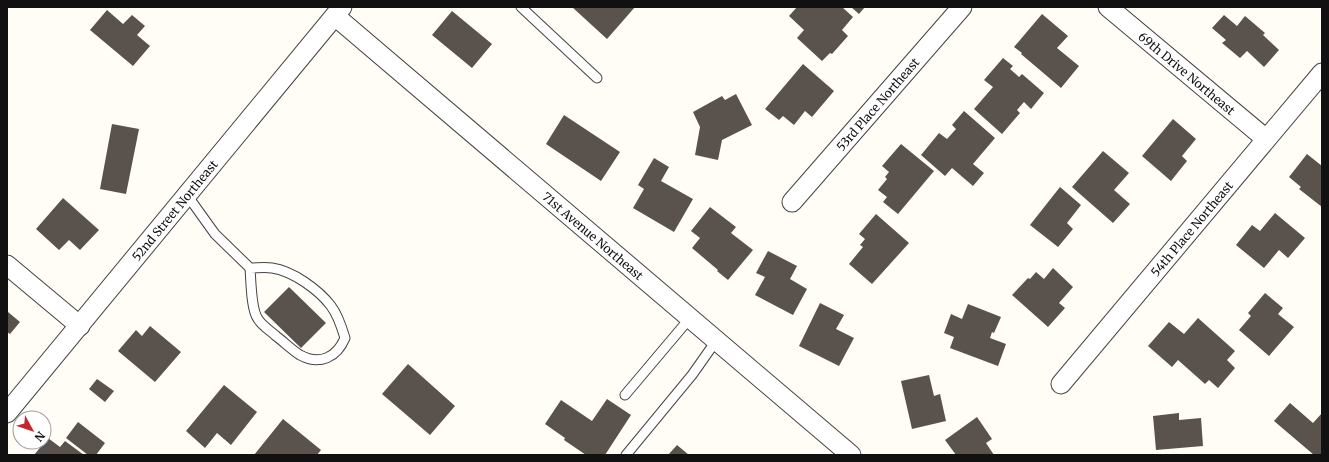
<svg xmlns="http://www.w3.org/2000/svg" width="1329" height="462" font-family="Merriweather,serif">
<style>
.building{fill:#5a524d}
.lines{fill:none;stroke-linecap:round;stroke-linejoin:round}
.lane-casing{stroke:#444;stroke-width:11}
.street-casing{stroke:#444;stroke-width:21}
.lane{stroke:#fff;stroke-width:9}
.street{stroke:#fff;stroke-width:19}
.labels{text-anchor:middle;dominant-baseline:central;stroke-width:4;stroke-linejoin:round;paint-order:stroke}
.street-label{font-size:12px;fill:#111;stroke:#fff}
</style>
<rect width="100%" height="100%" fill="#fffdf5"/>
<!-- building -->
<path class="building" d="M572,7H635L607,39Z
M797,7H842L853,17L842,30L848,36L832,54L830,53L822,61L797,38L804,30L789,16Z
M851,7H865L859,14Z
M107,10L123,24L132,15L145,26L137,35L150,46L133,66L90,30Z
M452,11L492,44L472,68L432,35Z
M1042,14L1068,36L1057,48L1079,66L1061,88L1021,54L1022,53L1014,47Z
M1224,15L1237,26L1245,16L1265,33L1263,35L1279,50L1264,67L1247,51L1240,58L1222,43L1226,40L1212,28Z
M1003,58L1013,66L1010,69L1019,77L1022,74L1044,93L1031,109L1024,102L1017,110L1020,113L1002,134L974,109L993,87L984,80Z
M803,64L834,91L812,117L805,111L794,125L783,116L779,120L765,109Z
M736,94L752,125L722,140L718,160L695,155L700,127L693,112L722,96L725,100Z
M964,111L995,138L973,164L984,173L973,186L952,168L945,176L921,155L939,133L947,139L956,129L952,125Z
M564,115L620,152L601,181L546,144Z
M1173,119L1196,139L1182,156L1187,161L1171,181L1142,156Z
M112,124L139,129L126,194L100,189Z
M901,144L934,171L898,214L883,202L887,197L878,190L887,179L885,177L889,172L882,166Z
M1103,151L1129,173L1114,190L1130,204L1113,223L1072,187Z
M1307,154L1322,166V207L1299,189L1301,187L1289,177Z
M654,158L669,167L661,181L693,199L674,232L633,208L644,189L638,185Z
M1060,187L1081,205L1067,223L1073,229L1058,247L1030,225Z
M63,198L99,230L80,250L69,240L59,250L36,229Z
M710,207L736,227L731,233L753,250L728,280L717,271L718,270L692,248L700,238L691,231Z
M1275,213L1305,238L1288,258L1279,250L1264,268L1236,245L1252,225L1260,231Z
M876,214L909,243L872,284L849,264L863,247L860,245L865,239L859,234Z
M768,251L797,266L790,279L807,289L793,315L755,295L765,277L756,273Z
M1053,268L1073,287L1059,303L1065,308L1048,327L1012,295L1028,278L1030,279L1036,272L1044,279Z
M289,287L326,323L301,348L264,312Z
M1265,293L1283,308L1278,314L1294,327L1269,356L1239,330L1251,316L1248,313Z
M820,303L844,315L836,329L854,338L839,366L799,346Z
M968,304L1001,317L994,333L992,332L990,338L1006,344L998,366L950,348L954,337L944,333L951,314L962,319Z
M8,312L20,322L10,334L7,332V313Z
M1198,318L1235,351L1227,360L1235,368L1218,388L1209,380L1205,384L1178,360L1172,367L1148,346L1169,322L1184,334Z
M150,326L181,352L155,382L118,351L136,330L142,336Z
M408,364L455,406L430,435L382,394Z
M929,375L934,396L940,394L946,421L912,429L901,381Z
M97,379L114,391L105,402L89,389Z
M224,385L257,412L231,445L217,433L205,448L186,431Z
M607,399L631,415L605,455H586L564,440L565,438L545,424L561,400L592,421Z
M1290,403L1313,423L1322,413V455H1314L1274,421Z
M1179,413V420L1201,418L1203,446L1156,450L1153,416Z
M977,417L992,439L986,443L994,455H956L945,440Z
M283,419L321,450L317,455H254Z
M78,422L105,443L96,455H88L66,438Z
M48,438L60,447L65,441L84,455H34Z
M677,445L689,455H668Z"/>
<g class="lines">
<defs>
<path id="lane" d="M521,7L597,78
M187,195L215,234L250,268C257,268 265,267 272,268C293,271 319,290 331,306C338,315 342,328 345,338C337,357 320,366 300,355C292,350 284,342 276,336C271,331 262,326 258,319C251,310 251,280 250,268
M625,395L690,318
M626,455L692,375L716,341"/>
<g id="street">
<path id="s1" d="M1108,7L1266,139"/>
<path id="s2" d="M335,16L851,455"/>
<path id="s3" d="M792,202L962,7"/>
<path d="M7,265L80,326"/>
<path id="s4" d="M1061,384L1322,73"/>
<path id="s5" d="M7,413L342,7"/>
</g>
</defs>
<!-- lane casing -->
<use href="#lane" class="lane-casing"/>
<!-- street casing -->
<use href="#street" class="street-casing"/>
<!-- lane -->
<use href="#lane" class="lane"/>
<!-- street -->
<use href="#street" class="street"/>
</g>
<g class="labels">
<!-- street labels -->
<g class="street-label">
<text stroke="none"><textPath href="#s1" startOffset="103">69th Drive Northeast</textPath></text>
<text stroke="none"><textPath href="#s3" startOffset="130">53rd Place Northeast</textPath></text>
<text stroke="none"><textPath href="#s5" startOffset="263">52nd Street Northeast</textPath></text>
<text stroke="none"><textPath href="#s4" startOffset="203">54th Place Northeast</textPath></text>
<text stroke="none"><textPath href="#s2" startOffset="339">71st Avenue Northeast</textPath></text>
</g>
</g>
<!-- border -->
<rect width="1329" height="462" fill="none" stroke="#111111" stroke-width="16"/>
<!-- north arrow -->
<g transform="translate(32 430) rotate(130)"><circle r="19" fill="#ffffff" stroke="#a0a0a0"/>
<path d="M0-3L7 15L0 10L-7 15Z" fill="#c4262e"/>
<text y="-6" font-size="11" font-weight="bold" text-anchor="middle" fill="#111111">N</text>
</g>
</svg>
